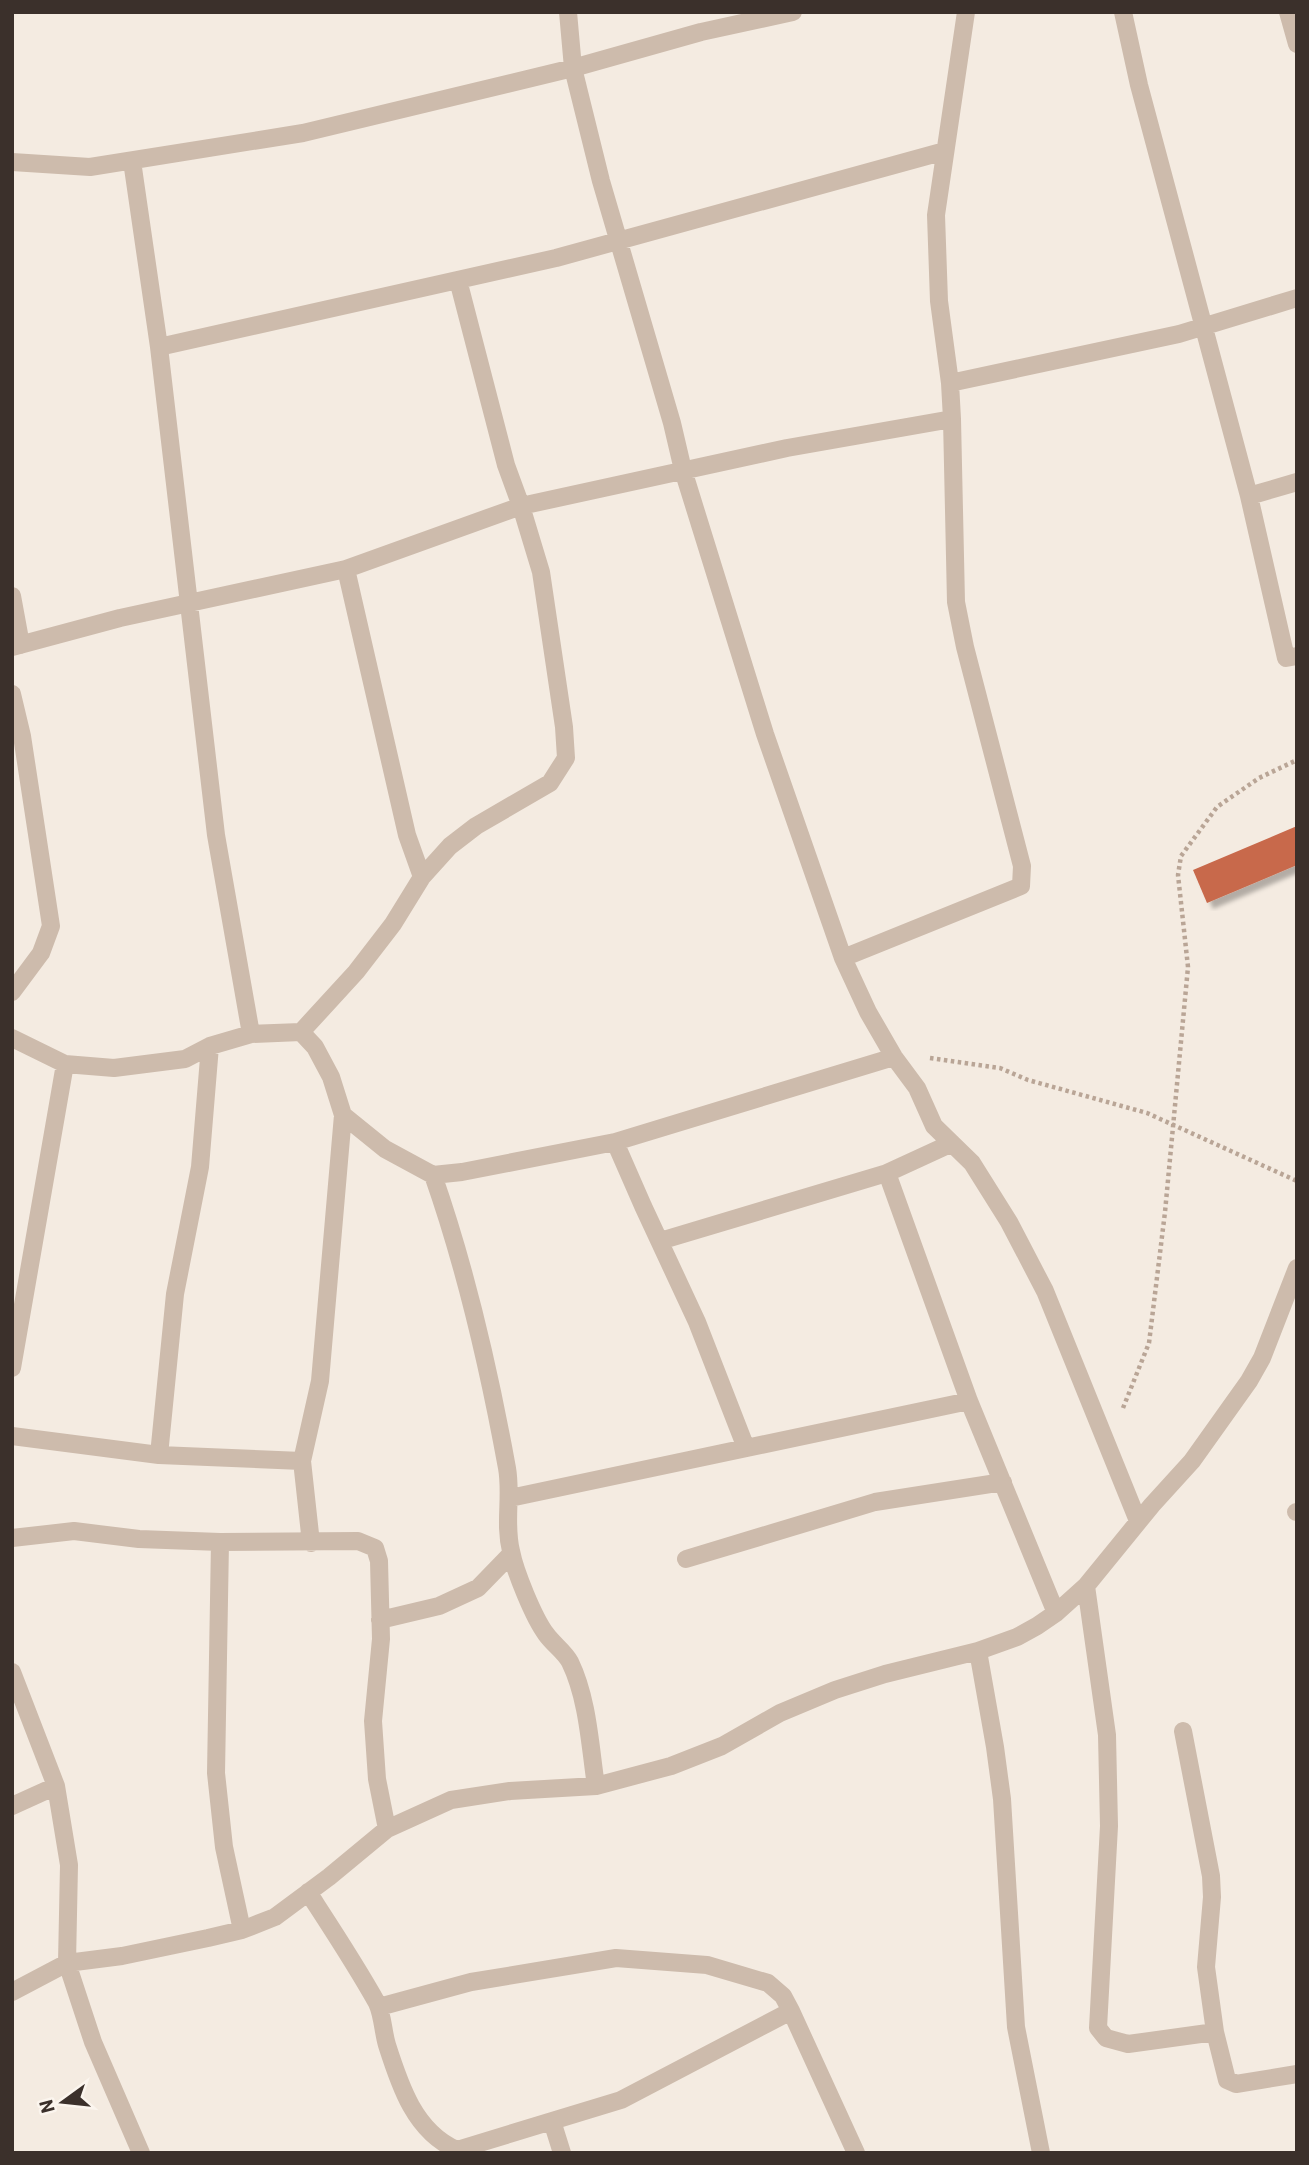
<svg xmlns="http://www.w3.org/2000/svg" width="1309" height="2165" font-family="Barlow,sans-serif">
<style>
.building{fill:#c8694b;filter:url(#shadow)}
.lines{fill:none;stroke-linecap:round;stroke-linejoin:round}
.path{stroke:#b9a596;stroke-width:4.5;stroke-dasharray:3.5 3.5;stroke-linecap:butt}
.street{stroke:#cdbbac;stroke-width:18}
</style>
<defs>
<filter id="shadow"><feDropShadow dx="6" dy="6" stdDeviation="2" flood-color="#0004"/></filter>
</defs>
<rect width="100%" height="100%" fill="#f4ebe1"/>
<!-- building -->
<path class="building" d="M1297,826V865L1207,903L1193,870Z"/>
<g class="lines">
<!-- path -->
<path class="path" d="M930,1058L1000,1068L1028,1080L1147,1113L1297,1181
M1123,1408L1149,1343L1165,1212L1188,967L1178,875L1181,856L1217,807L1259,778L1297,760"/>
<!-- street -->
<path class="street" d="M568,12L573,68L601,181L672,423L683,470L765,734L843,958L868,1012L894,1057L917,1088L934,1126L972,1163L1009,1222L1045,1291L1138,1521
M1123,12L1139,85L1249,496L1286,658L1297,656
M1288,12L1297,44
M132,161L159,347L216,835L251,1034
M12,162L90,167L303,133L573,68L701,32L793,12
M159,347L556,258L945,151
M950,383L1179,334L1297,298
M1249,496L1297,482
M346,569L407,835L422,877L450,846L476,826L550,783L566,758L564,727L541,572L521,506L506,465L458,280
M12,596L21,645
M12,647L120,618L346,569L521,506L787,448L952,419
M12,694L22,736L51,926L41,953L12,992
M843,958L1021,886L1022,866L965,647L956,602L952,419L950,383L939,301L936,215L966,12
M301,1032L356,972L393,924L422,877
M12,1038L65,1064L114,1068L185,1059L210,1046L251,1034L301,1032L315,1047L331,1077L343,1115L385,1149L433,1175L462,1172L615,1142L894,1057
M615,1142L643,1206L697,1322L746,1448
M950,1144L887,1173L969,1401L1056,1613
M433,1175C466,1269 489,1369 507,1468C512,1496 504,1523 511,1551C515,1572 534,1618 546,1634C553,1644 565,1652 570,1662C588,1699 590,1746 596,1786
M660,1241L887,1173
M12,1368L65,1064
M12,1436L159,1455L302,1461L311,1543
M159,1455L175,1294L200,1167L210,1046
M302,1461L320,1381L343,1115
M510,1498L969,1401
M1296,1512H1297
M12,1538L74,1531L139,1539L220,1542L358,1541L375,1548L379,1561L381,1639L373,1721L377,1779L387,1829
M220,1542L216,1773L224,1847L242,1930
M686,1559L875,1502L1003,1482
M1086,1586L1107,1735L1109,1826L1098,2028L1106,2038L1128,2044L1215,2032L1227,2080L1236,2084L1297,2074
M380,1620L439,1606L478,1588L511,1554
M978,1651L995,1747L1002,1799L1016,2027L1041,2153
M12,1672L56,1786L69,1865L67,1963L93,2042L141,2153
M1183,1731L1211,1876L1212,1897L1206,1967L1215,2032
M12,1806L56,1786
M308,1892C332,1929 356,1965 377,2003C383,2016 383,2032 387,2045C400,2086 415,2132 457,2150L621,2100L791,2011L856,2153
M12,1992L67,1963L122,1956L208,1938L242,1930L275,1917L329,1877L387,1829L451,1800L510,1791L596,1786L671,1766L722,1746L780,1713L835,1690L885,1674L978,1651L1017,1637L1037,1626L1056,1613L1086,1586L1152,1505L1192,1461L1249,1381L1262,1358L1297,1268
M379,2007L471,1982L616,1958L707,1965L768,1983L783,1996L791,2011
M552,2121L562,2153"/>
</g>
<!-- border -->
<rect width="1309" height="2165" fill="none" stroke="#3b302b" stroke-width="28"/>
<!-- north arrow -->
<g transform="translate(63 2102) rotate(255)" stroke="#fbf5ee" stroke-width="5" paint-order="stroke">
<path d="M0-5L12 26L0 18L-12 26Z" fill="#3b302b"/>
<text y="-10" font-size="19" font-weight="bold" text-anchor="middle" fill="#3b302b">N</text>
</g>
</svg>
